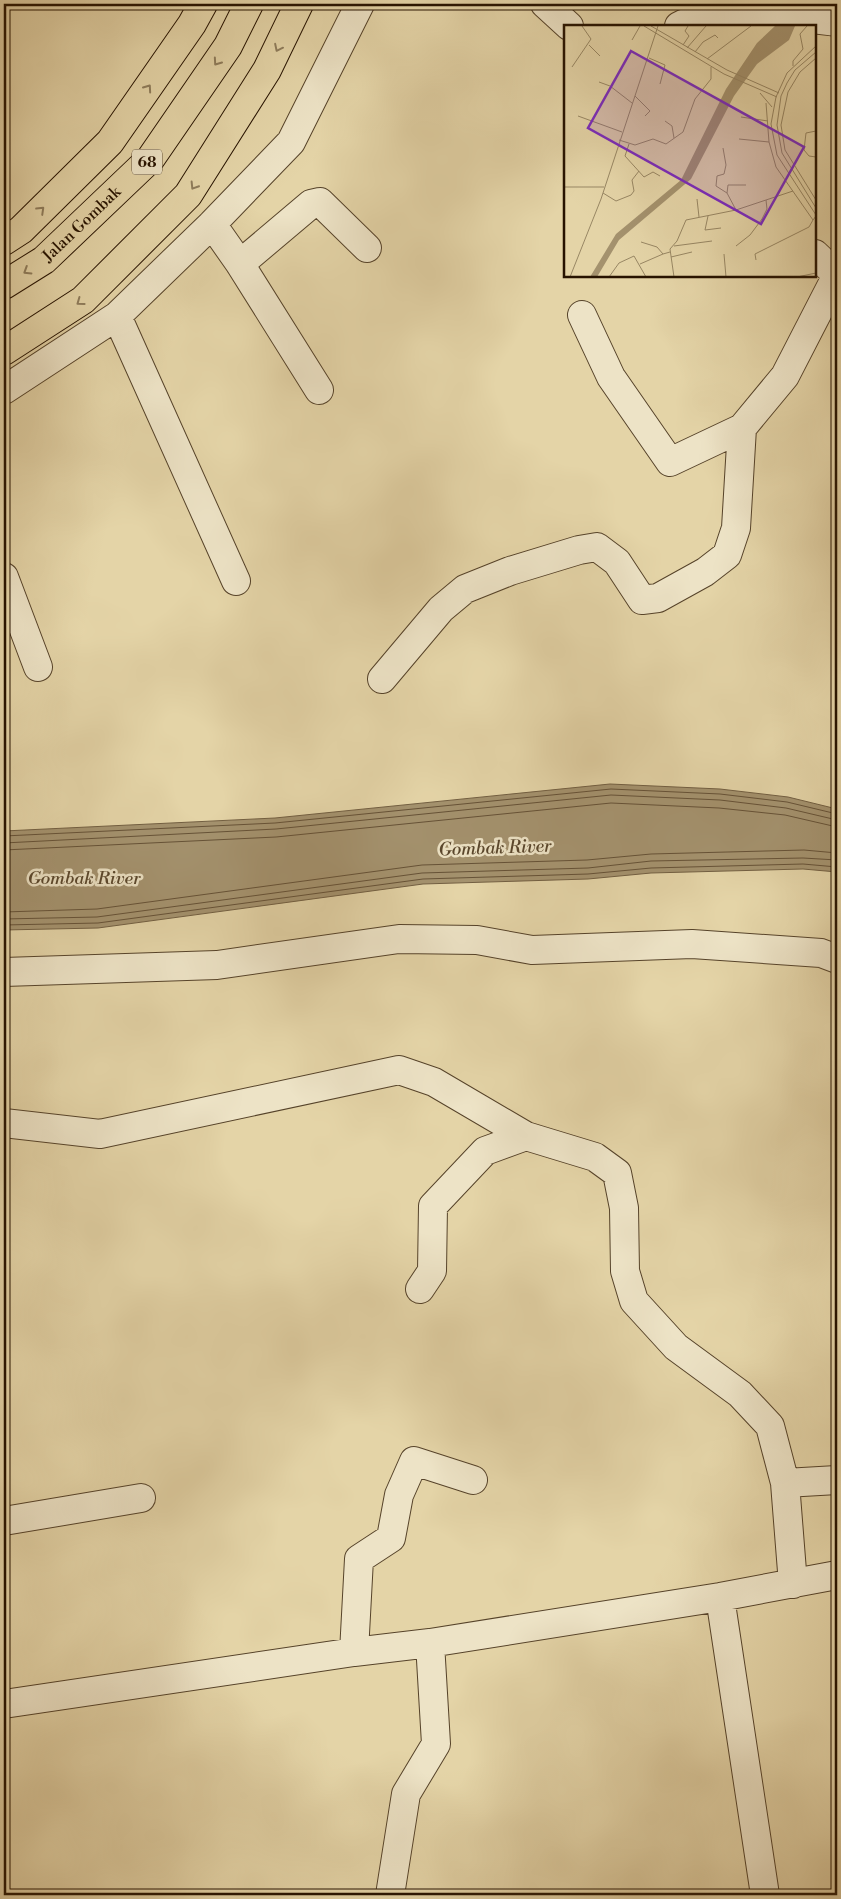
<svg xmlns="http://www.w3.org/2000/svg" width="841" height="1899" font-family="'Libre Bodoni',serif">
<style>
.water{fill:#a4926e;stroke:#725f42}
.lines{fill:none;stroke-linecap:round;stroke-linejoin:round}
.shore{stroke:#665237;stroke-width:1}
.minor-casing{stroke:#56432a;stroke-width:30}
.major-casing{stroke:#271300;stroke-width:30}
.minor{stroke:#ede3c6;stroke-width:28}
.major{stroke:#e4d4a7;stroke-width:28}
.oneway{stroke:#8f7d5c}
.labels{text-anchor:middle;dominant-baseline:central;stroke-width:5;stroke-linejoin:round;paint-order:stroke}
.shield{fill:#ede3c6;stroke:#62513b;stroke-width:1}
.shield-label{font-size:15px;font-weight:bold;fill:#271300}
.street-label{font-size:16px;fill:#271300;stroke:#ede3c6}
.water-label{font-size:18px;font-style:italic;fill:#59462c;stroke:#ede3c6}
.inset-road{fill:none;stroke:#988764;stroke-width:1}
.view{fill:#7b2cbf;fill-opacity:0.15;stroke:#7b2cbf;stroke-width:2.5}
.inset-edge{fill:none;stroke:#271300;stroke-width:2.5}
</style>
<rect width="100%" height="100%" fill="#e4d4a7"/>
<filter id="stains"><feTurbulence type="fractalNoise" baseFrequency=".004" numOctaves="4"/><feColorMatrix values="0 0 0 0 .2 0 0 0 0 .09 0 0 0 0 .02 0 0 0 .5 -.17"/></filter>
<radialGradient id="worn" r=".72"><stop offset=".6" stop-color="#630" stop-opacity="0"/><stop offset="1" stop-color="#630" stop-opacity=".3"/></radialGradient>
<!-- water -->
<path class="water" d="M610,784L720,789L788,797L837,809V872L803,869L651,873L588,879L423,884L98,928L4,930V831L275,818Z"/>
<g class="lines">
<!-- shore -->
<path class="shore" d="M4,836L275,823L611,789L720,794L787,802L837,814
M4,843L276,829L611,795L720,800L786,808L837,820
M4,850L276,837L611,803L719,808L785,815L837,827
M4,912L97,909L422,865L587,860L651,854L804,850L837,853
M4,919L97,917L422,873L588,868L651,861L803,858L837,860
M4,925L98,923L423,879L588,874L651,868L803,864L837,867"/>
<defs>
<path id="minor" d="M545,4L569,26
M679,26C711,7 799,17 837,22
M212,224L240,264L319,390
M240,264L311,204L320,202L367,248
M582,315L611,377L670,462L742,428
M117,316L236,581
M4,390L117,316L212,224L291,142L360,4
M4,577L38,667
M382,679L441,609L465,589L510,571L579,550L597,547L617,562L642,600L658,598L705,572L727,555L736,528L742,428L785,376L837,275L815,254
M4,972L217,965L399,939L477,940L532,950L692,944L821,953L837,959
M4,1123L100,1134L399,1070L434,1082L526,1136L595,1157L617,1173L624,1208L625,1271L634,1301L676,1347L740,1394L770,1426L785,1483L793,1584
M420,1289L432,1271L433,1206L485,1151L526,1136
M785,1483L837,1480
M4,1521L141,1498
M720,1597L765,1895
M354,1652L359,1559L391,1538L399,1495L414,1461L473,1480
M4,1704L354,1652L430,1643L720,1597L837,1575
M390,1895L406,1794L436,1744L430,1643"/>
<g id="major">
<path d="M4,241L21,230L110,142L192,24L203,4"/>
<path id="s1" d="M4,285L44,260L151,158L228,46L249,4"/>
<path d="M4,351L83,300L188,195L267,70L299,4"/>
</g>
</defs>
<!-- minor casing -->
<use href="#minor" class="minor-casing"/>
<!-- major casing -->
<use href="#major" class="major-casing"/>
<!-- minor -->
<use href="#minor" class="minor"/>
<!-- major -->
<use href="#major" class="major"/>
</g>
<!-- one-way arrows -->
<defs><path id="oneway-chevron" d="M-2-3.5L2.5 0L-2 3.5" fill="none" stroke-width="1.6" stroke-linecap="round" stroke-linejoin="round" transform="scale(1.25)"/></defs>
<g class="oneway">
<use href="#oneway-chevron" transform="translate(278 48) rotate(116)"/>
<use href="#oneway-chevron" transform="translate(217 62) rotate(125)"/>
<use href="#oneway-chevron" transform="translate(148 88) rotate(-55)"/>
<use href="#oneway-chevron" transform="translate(194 186) rotate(122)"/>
<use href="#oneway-chevron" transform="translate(41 210) rotate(-44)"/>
<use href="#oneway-chevron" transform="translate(27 271) rotate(148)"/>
<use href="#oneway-chevron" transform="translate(80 302) rotate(144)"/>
</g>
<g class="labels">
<!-- shield labels -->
<rect class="shield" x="132" y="149.5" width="30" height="25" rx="4"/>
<g class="shield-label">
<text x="147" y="162">68</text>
</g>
<!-- street labels -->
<g class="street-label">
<text stroke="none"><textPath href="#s1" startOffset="99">Jalan Gombak</textPath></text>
</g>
<!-- water labels -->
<g class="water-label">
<text transform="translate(495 848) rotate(-2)">Gombak River</text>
<text x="84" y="878">Gombak River</text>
</g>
</g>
<!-- overview -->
<g transform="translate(564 25)">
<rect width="252" height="252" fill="#e4d4a7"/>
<path d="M211,1H231L225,15L193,39L170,71L127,154L55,215L33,252H26L52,209L117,155L162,64L193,18Z" fill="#a4926e"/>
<path class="inset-road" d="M80,1L160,49L213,72M87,1L163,45L215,68M68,15L76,1M25,20L36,31M119,20L125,11L121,6L124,1M252,21L223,48L212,72L207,99L213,130L252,190M123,23L142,1M131,27L139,17L151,10L154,13M252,27L231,45L223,58L217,71L213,100L218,128L252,183M85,33L101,40L96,59M252,33L236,47L224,67L217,100L221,125L252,175M143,34L187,1M229,41V36L239,24L236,9L243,1M8,42L27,14L18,1M35,57L46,61L68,78M196,68L208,82M71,71L86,86L81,91M202,78L205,117L212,142L249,195L252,191M14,91L58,107M177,92L204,96M101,96L108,101L110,113M252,106L242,108L240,125L245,131L252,132M175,114L205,117M55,115L71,120L89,114L102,119L119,107L131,74L147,54V42M65,119L61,131L80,152L89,147L96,151M159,123L162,140L160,149L153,151L152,161L163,168L172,185M0,162H40M39,168L52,176L67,170L70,166L68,155L75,146M163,168L164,160H182M133,174L135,192M144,191L141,205L157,203M77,217L93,222L99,229L106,227M110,221L148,216M172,221L186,210L198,194L203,184L202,175M160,229L162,252M107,232L128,227M192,235L191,229L245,202L249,195M76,239L99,229M6,252L37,174L94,1M45,252L55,238L70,231L82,252M110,252L106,224L113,216L122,195L172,185L229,166M233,252L252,248"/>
<path class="view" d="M67,26L240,122L197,199L24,103Z"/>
<rect width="252" height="252" class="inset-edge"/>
</g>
<!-- margin -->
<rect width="841" height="1899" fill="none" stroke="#e4d4a7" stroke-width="20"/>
<rect x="5" y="5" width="831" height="1889" fill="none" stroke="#271300" stroke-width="2.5"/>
<rect x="10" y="10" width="821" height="1879" fill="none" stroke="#271300"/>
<rect width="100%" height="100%" filter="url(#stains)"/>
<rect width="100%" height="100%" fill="url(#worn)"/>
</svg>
